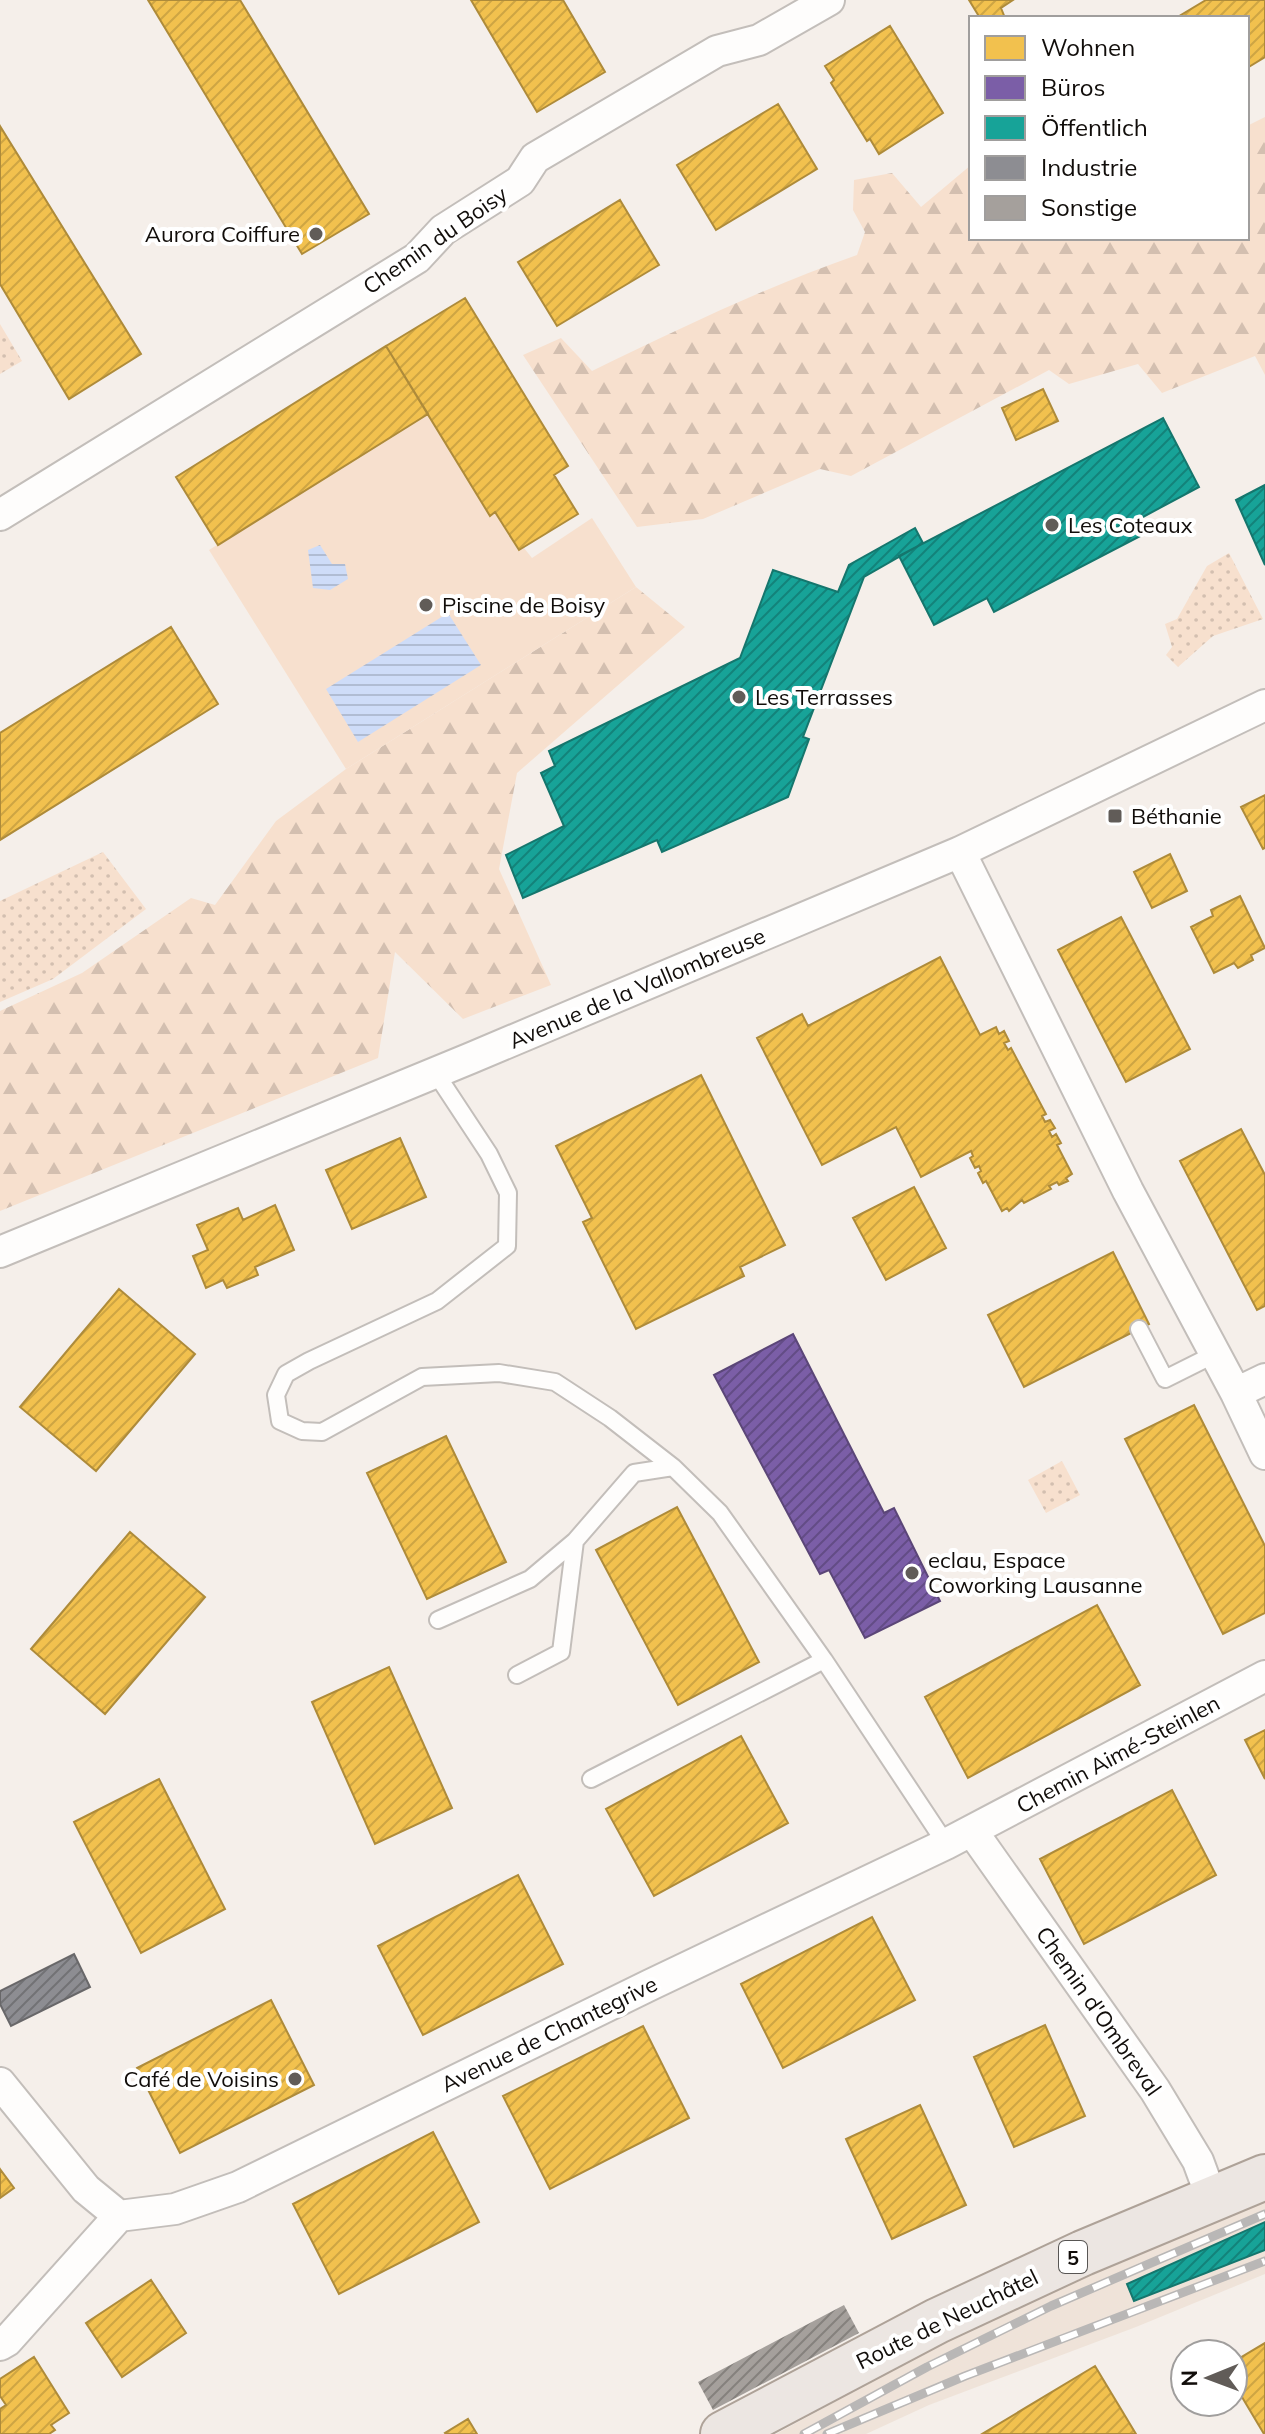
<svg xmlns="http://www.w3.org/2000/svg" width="1265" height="2434" font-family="Mulish,sans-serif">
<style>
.built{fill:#efe3d9}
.forest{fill:url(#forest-firs)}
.park{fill:url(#park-dots)}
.garden{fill:#f7e0ce}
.water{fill:url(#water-rules)}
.homes{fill:url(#homes-hatch);stroke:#ae8b3a;stroke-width:2}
.offices{fill:url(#offices-hatch);stroke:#5b4678;stroke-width:2}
.public{fill:url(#public-hatch);stroke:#15766d;stroke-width:2}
.industry{fill:url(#industry-hatch);stroke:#686769;stroke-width:2}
.building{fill:url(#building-hatch)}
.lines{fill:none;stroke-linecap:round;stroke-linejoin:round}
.service-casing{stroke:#c3beba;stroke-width:20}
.minor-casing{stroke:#c3beba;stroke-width:34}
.primary-casing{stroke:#aea298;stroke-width:48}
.service{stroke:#fefdfc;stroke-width:16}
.minor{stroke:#fefdfc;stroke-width:30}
.primary{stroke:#ece6e2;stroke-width:44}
.rail-casing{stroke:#b9b7b6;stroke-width:9}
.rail{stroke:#fff;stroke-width:6;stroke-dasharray:18;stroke-linecap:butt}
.poi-dot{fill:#615c58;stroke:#fff;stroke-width:3}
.labels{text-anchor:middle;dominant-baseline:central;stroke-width:8;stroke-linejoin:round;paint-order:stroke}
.shield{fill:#fff;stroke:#585654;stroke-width:2}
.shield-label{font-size:20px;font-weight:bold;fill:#110d0a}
.poi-label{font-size:22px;fill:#110d0a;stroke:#fff;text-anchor:start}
.street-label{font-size:22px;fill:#110d0a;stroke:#fff}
</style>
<defs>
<pattern id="forest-firs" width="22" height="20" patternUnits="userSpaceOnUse" patternTransform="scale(2)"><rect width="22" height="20" fill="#f7e0ce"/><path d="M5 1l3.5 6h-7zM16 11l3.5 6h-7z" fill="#d3bfb0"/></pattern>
<pattern id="park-dots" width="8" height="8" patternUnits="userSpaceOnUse" patternTransform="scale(2)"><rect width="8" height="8" fill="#f7e0ce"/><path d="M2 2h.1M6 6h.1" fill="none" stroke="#d3bfb0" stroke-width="1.8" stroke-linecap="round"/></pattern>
<pattern id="water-rules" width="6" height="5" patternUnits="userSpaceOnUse" patternTransform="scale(2)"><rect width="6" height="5" fill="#cedcf8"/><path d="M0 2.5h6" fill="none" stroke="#b0bcd3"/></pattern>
<pattern id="homes-hatch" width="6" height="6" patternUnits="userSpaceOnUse" patternTransform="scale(2)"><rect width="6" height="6" fill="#f2c14e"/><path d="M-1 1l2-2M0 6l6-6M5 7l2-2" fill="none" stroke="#cea543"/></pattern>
<pattern id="offices-hatch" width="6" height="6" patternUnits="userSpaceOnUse" patternTransform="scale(2)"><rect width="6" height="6" fill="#7b5ea7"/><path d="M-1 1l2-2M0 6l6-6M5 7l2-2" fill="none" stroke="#634c86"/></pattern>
<pattern id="public-hatch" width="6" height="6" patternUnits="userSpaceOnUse" patternTransform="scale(2)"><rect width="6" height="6" fill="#17a398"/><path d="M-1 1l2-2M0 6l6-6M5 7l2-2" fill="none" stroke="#13837a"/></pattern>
<pattern id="industry-hatch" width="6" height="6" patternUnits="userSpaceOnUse" patternTransform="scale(2)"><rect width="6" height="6" fill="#8d8d92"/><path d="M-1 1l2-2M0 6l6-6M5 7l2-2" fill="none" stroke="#727275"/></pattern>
<pattern id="building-hatch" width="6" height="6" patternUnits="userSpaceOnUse" patternTransform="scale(2)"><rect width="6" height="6" fill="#a5a09c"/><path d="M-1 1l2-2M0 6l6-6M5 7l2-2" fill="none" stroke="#85817d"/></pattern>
</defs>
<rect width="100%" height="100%" fill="#f5efea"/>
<!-- built -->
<path class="built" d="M1265,2197V2274L1136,2327L929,2405L866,2434H776L937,2346L1060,2287Z"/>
<!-- forest -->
<path class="forest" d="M1265,117V375L1255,356L1162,393L1138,364L1069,384L1049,370L851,476L820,469L703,519L637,527L523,355L561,338L592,371C679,329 765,287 857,255L865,232L853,210L854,180L892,173L921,207L971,165V238H1247V126Z
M636,587L685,627L517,773L499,869L551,985L463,1019L395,952L378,1058L0,1211V1011L82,973L191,898L215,905L276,821L346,769Z"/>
<!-- park -->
<path class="park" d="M0,324L22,361L0,374Z
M1229,553L1263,619L1213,636L1178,667L1166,655L1172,647L1165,624L1177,619L1207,566Z
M103,852L146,909L53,979L0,1002V901Z
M1062,1461L1080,1495L1046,1513L1028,1480Z"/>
<!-- garden -->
<path class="garden" d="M428,414L490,515L495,512L518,550L524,548L532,558L592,518L636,587L346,769L209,550Z"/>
<!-- water -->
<path class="water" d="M320,545L332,564H345L348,579L330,590L313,588L308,550Z
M448,613L481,665L358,742L326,689Z"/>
<!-- homes -->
<path class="homes" d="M148,0H240L369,214L302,254Z
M471,0H563L605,72L537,112Z
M969,0H1013L1001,8L1005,18H980Z
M1206,0H1265V57L1247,68V18H1176Z
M890,26L943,113L879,154L870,139L867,141L831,83L834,80L825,66Z
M778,104L817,169L716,230L677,165Z
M0,126L141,354L69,399L0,284Z
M620,200L659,265L557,326L518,262Z
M465,298L568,466L554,475L578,514L519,550L495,512L490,516L386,346Z
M386,346L428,414L218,545L176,477Z
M1043,389L1058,421L1016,440L1002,408Z
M171,627L218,704L0,840V733Z
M1265,795V848L1263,849L1241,807Z
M1170,854L1187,891L1152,908L1134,872Z
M1240,896L1265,948L1251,955L1253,960L1238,968L1234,963L1214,973L1191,927L1213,916L1211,910Z
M1121,917L1190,1049L1126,1082L1058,950Z
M940,957L980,1035L996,1027L999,1034L1004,1031L1009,1041L1004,1043L1008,1050L1011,1048L1046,1114L1042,1116L1045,1122L1050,1120L1055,1128L1049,1131L1052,1137L1056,1134L1061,1143L1057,1145L1072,1174L1066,1178L1068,1181L1059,1185L1057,1182L1049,1186L1051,1189L1024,1203L1022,1200L1009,1211L1007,1208L1002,1211L986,1181L983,1183L978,1173L981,1171L979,1166L975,1168L970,1158L973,1156L971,1151L921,1177L896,1127L822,1165L757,1038L802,1014L808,1026Z
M701,1075L785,1245L740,1267L744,1276L636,1329L583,1222L592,1218L556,1146Z
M1241,1129L1265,1175V1306L1257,1310L1180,1161Z
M400,1138L426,1197L352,1229L326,1170Z
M914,1187L946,1248L886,1280L853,1218Z
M275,1205L294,1250L255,1267L258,1275L227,1288L223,1280L206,1288L193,1256L208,1250L197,1225L238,1208L243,1220Z
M1113,1252L1149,1324L1024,1387L988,1315Z
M119,1289L195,1354L96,1471L20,1407Z
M1194,1405L1265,1546V1613L1223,1634L1125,1439Z
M446,1436L506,1562L427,1599L367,1473Z
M677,1507L759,1662L678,1705L596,1550Z
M130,1532L205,1597L105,1714L31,1649Z
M1097,1605L1140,1685L968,1778L925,1697Z
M389,1667L452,1808L375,1844L312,1702Z
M1265,1730V1779L1245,1740Z
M741,1736L788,1823L654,1896L606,1809Z
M159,1779L225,1909L141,1953L74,1822Z
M1172,1790L1216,1875L1084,1944L1040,1859Z
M518,1875L563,1964L423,2035L378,1946Z
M872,1917L915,2000L783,2068L741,1984Z
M271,2000L314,2085L180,2153L137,2068Z
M1045,2025L1085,2116L1014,2147L974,2057Z
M643,2026L689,2118L550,2189L503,2096Z
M920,2105L966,2205L892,2239L846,2139Z
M433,2132L479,2222L339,2294L293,2204Z
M0,2169L14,2188L0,2198Z
M151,2280L186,2333L122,2377L86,2323Z
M1265,2343V2434H1264L1233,2382V2362Z
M34,2357L69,2413L51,2425L55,2430L49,2434H0V2409L6,2405L0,2396V2379Z
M1095,2366L1136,2434H982Z
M468,2419L477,2434H446L445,2433Z"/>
<!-- offices -->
<path class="offices" d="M793,1334L884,1513L894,1508L940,1601L865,1638L829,1570L820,1574L714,1375Z"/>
<!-- public -->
<path class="public" d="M1163,418L1199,487L1141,518L1148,532L994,612L987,598L934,625L899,556Z
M1265,485V565L1236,500Z
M915,528L923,543L864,577L803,737L809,739L788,797L662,852L657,840L523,898L506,855L564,826L541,773L555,766L549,751L740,658L773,570L838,592L849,565Z
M1265,2222V2250L1134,2301L1127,2284Z"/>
<!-- industry -->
<path class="industry" d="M74,1954L90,1987L11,2026L0,2004V1991Z"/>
<!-- building -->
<path class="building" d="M844,2305L859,2333L713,2410L698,2382Z"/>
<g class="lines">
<defs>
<path id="service" d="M435,1072L489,1154L508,1193L507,1246L437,1301L309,1361L286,1374L276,1395L280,1421L302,1431L322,1432L422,1377L499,1373L555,1382L610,1418L673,1467L720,1513L824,1660L946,1844
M1139,1329L1165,1379L1213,1355
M438,1620L530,1579L575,1541
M517,1675L561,1652L575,1541L634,1473L673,1467
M591,1779L824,1660"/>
<path id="minor" d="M0,515L417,258L443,230L520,181L535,158L717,51L759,40L829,0
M960,852L1128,1191L1236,1393L1265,1454
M0,1252L471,1058L960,852L1265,705
M1236,1393L1265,1379
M972,1831L1155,2090L1198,2161L1212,2199
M0,2083L86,2189L119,2216
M119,2216L175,2209L238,2187L650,1985L946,1844L1265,1676
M0,2345L7,2341L119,2216"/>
<path id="primary" d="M723,2434L937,2321L1083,2253L1265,2177"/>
</defs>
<!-- service casing -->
<use href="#service" class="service-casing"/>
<!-- minor casing -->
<use href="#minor" class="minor-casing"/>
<!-- primary casing -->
<use href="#primary" class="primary-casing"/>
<!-- service -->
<use href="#service" class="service"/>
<!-- minor -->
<use href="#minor" class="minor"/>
<!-- primary -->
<use href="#primary" class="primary"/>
<defs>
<path id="rail" d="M804,2434L927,2367L1051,2306L1265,2214
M827,2434L965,2376L1265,2261"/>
</defs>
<!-- rail casing -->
<use href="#rail" class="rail-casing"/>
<!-- rail -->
<use href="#rail" class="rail"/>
</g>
<!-- markers -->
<g class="poi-dot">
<circle cx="316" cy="234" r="8"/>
<circle cx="1052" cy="525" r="8"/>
<circle cx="426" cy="605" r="8"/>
<circle cx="739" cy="697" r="8"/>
<rect x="1107" y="808" width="16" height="16" rx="4"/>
<circle cx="912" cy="1573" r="8"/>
<circle cx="295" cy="2079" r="8"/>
</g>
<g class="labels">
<!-- shield labels -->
<rect class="shield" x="1059" y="2241" width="28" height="32" rx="6"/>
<g class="shield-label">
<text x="1073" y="2257">5</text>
</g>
<!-- poi labels -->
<g class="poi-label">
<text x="300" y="234" text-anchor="end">Aurora Coiffure</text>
<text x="1068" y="525">Les Coteaux</text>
<text x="442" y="605">Piscine de Boisy</text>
<text x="755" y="697">Les Terrasses</text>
<text x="1131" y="816">Béthanie</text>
<text x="928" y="1560">eclau, Espace<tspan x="928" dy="25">Coworking Lausanne</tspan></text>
<text x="279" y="2079" text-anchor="end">Café de Voisins</text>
</g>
<!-- street labels -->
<g class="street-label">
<text transform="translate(435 240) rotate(-35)">Chemin du Boisy</text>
<text transform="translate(637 988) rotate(-23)">Avenue de la Vallombreuse</text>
<text transform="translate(1118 1754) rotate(-28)">Chemin Aimé-Steinlen</text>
<text transform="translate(1099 2011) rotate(55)">Chemin d'Ombreval</text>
<text transform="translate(549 2034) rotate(-26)">Avenue de Chantegrive</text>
<text transform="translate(947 2319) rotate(-26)">Route de Neuchâtel</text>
</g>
</g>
<!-- legend -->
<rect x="969" y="16" width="280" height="224" fill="#ffffff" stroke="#a09e9d" stroke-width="2"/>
<rect x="985" y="36" width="40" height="24" fill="#f2c14e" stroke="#a09e9d" stroke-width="2"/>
<text x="1041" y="56" font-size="24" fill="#110d0a">Wohnen</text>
<rect x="985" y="76" width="40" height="24" fill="#7b5ea7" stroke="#a09e9d" stroke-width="2"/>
<text x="1041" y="96" font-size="24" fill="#110d0a">Büros</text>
<rect x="985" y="116" width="40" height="24" fill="#17a398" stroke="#a09e9d" stroke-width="2"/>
<text x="1041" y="136" font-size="24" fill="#110d0a">Öffentlich</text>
<rect x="985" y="156" width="40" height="24" fill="#8d8d92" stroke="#a09e9d" stroke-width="2"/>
<text x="1041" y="176" font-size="24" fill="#110d0a">Industrie</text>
<rect x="985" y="196" width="40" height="24" fill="#a5a09c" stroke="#a09e9d" stroke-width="2"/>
<text x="1041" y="216" font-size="24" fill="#110d0a">Sonstige</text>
<!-- north arrow -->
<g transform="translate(1209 2378) rotate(269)"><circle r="38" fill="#ffffff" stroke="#a09e9d" stroke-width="2"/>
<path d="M0-6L14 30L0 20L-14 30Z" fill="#615c58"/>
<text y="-12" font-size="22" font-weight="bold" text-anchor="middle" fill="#110d0a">N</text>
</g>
</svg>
